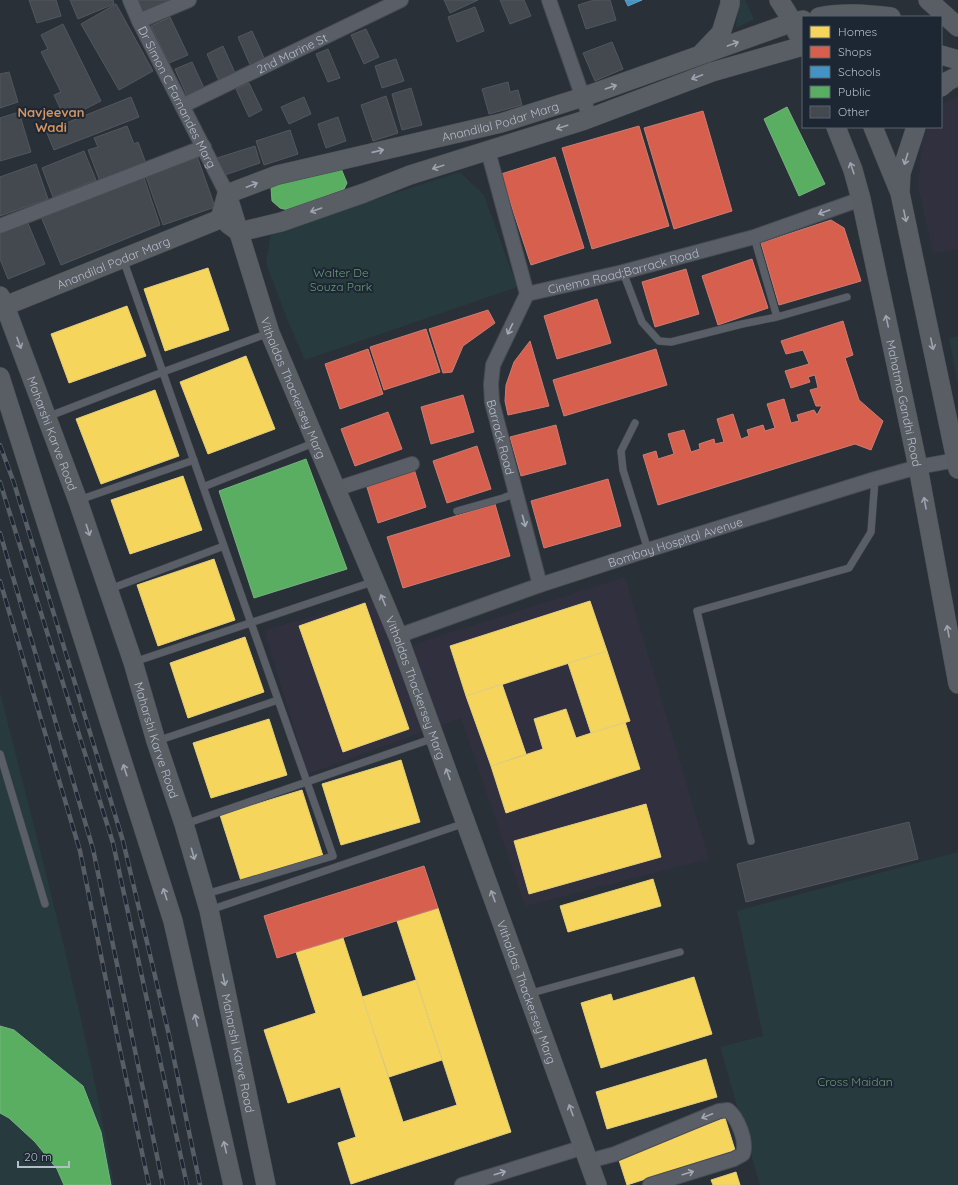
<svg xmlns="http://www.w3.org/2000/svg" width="958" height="1185" font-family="Quicksand,sans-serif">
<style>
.medical{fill:#31303e}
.green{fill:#273a3e}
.homes{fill:#f6d55c;stroke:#e2ce7d}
.shops{fill:#d6604d;stroke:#cc7c72}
.schools{fill:#4393c3;stroke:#659fc5}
.public{fill:#5aae61;stroke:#75b280}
.building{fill:#444950;stroke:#52575f}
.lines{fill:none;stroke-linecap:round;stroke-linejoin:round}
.lane-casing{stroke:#484c53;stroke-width:8}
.street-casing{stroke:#484c53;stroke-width:16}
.secondary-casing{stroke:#484c53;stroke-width:20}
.lane{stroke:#5a5e66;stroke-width:7}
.street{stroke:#5a5e66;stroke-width:14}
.secondary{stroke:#595d64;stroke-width:19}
.rail-casing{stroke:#595d64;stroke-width:4.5}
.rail{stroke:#1d2633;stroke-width:3;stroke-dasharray:9;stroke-linecap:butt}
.oneway{stroke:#9da4b0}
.oneway2{stroke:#a2a9b5}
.labels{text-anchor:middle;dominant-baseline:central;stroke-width:4;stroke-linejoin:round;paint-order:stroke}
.street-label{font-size:12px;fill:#b4bcc9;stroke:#1d2633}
.park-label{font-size:12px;fill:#6b9a76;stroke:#1d2633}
.neighbourhood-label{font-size:13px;font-weight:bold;fill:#d59563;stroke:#1d2633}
</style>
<rect width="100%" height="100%" fill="#2a3038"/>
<!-- medical -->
<path class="medical" d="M958,97V249L933,254L918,186L922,140L928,127H941V104Z
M625,577L709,859L525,906L461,718L308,774L264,630L374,599L395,652L430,639Z"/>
<!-- green -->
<path class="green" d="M738,0H745L754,19L736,28Z
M460,172L484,195L517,287L305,360L288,321L266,263L271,233Z
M958,336V385L949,338Z
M0,692C41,856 86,1019 114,1185H0Z
M958,852V1185H760L720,1047L763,1036L737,911Z"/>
<!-- homes -->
<path class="homes" d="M208,268L229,330L165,351L144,289Z
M127,306L146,356L69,383L51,334Z
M246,356L275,429L208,454L180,382Z
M155,390L179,456L101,484L76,419Z
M183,476L202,530L130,554L111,500Z
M214,559L235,620L158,646L137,585Z
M590,601L607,651L466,696L450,646Z
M365,603L409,729L343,752L299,626Z
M245,637L264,692L188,718L170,663Z
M607,651L630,721L591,733L568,663Z
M502,684L526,754L491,766L466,696Z
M566,709L576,738L625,722L640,769L506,813L491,766L543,749L534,719Z
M269,719L287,775L211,798L193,743Z
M401,760L420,822L341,845L322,784Z
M302,790L323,856L241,881L220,815Z
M646,804L661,857L529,894L514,841Z
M653,879L661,906L568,932L560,906Z
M438,908L511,1132L351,1184L338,1143L356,1137L340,1087L288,1103L264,1030L316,1013L296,952L343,938L403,1122L457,1105L397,921Z
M694,977L712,1034L601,1068L581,1003L611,994L613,1001Z
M416,980L442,1060L389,1077L362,997Z
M706,1059L717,1097L607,1129L596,1092Z
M725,1118L735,1150L627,1185L618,1157Z
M736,1172L740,1185H713L711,1180Z"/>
<!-- shops -->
<path class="shops" d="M703,111L732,211L674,229L644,128Z
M639,126L669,226L592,249L562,148Z
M555,157L584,248L531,265L501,174Z
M831,220L844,228L861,281L779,305L761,243Z
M752,259L768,308L718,325L702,276Z
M686,269L699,314L655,327L642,282Z
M597,299L611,343L557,359L544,316Z
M488,310L495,323L463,346L452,372L443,373L429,329Z
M843,321L853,355L845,358L859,400L883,421L871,450L855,444L658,505L643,455L656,451L658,459L674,454L668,434L684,430L691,452L700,449L699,444L714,439L715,444L724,442L717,419L733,414L741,439L749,436L747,430L763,425L765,431L775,428L767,404L784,399L791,423L799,421L797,415L814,410L817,415L822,406H816L810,390L818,388L815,375L808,377L810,382L791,388L785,371L809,364L803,350L786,354L781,341Z
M426,329L440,372L384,390L370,347Z
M530,341L549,406L508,415L505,401L506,385L514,362Z
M368,349L383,394L340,409L325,364Z
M656,349L667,385L564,416L553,380Z
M463,395L474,432L431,444L421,407Z
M388,412L402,449L355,466L341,429Z
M556,425L566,464L521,476L510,437Z
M477,446L491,489L447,503L433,461Z
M414,469L426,507L378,523L366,484Z
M608,479L621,526L544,548L531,501Z
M495,504L510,556L403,588L387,537Z
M424,866L438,908L277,958L264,916Z"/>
<!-- schools -->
<path class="schools" d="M625,0H642L628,6Z"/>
<!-- public -->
<path class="public" d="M787,107L825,184L799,196L764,119Z
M340,166L347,183L344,189L288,210L280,208L272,201L271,187L277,180Z
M306,459L347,569L254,598L219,491Z
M0,1026L14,1030L83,1086L101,1132L111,1185H64L57,1169L35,1142L9,1118L0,1113Z"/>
<!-- building -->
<path class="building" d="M29,0H56L61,16L37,23Z
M70,0H113L114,4L78,19Z
M134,0H169L170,3L140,15Z
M444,0H478L450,13Z
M500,0H524L531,16L510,24Z
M594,0H610L616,20L586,29L578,5Z
M116,4L153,71L119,90L81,24Z
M475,7L484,31L457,42L448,17Z
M170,17L188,55L169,63L151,26Z
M63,24L101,101L65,119L54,95L61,92L41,52L48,49L41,35Z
M366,29L379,57L364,64L351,35Z
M252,31L265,60L251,67L238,37Z
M612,42L623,69L595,81L583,53Z
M223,46L235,73L219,81L207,54Z
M328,49L340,78L328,82L316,54Z
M396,59L404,81L382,88L375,66Z
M192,62L205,90L188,98L175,69Z
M9,72L18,102L0,108V74Z
M508,82L510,92L518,90L522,105L489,114L482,89Z
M249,83L262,110L249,117L236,89Z
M411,88L422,125L402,130L392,94Z
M386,96L398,133L373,141L361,105Z
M131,97L139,117L54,150L46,131Z
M304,97L311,114L289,124L281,107Z
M19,112L31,152L0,161V118Z
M338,117L346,141L326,148L318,124Z
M127,126L134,144L138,142L147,166L101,184L88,150L98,147L94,138Z
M290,130L298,154L264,165L256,141Z
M255,146L260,163L219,177L214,159Z
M84,151L96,180L53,197L42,168Z
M197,156L215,207L163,225L145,174Z
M36,164L48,199L0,216V177Z
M143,175L160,225L61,265L40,214Z
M27,221L45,264L8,279L0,259V232Z
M909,822L918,859L746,902L737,864Z"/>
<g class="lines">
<defs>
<path id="lane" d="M754,237L777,317
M123,259L333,856L206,894
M623,272L642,322L659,341L671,342L742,324L777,317L847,297
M47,417L163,372L269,333
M635,423L621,451L623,470L648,550
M203,487L316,442
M79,500L194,460
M457,511L503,498L516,493
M110,589L224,546
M134,662L375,581
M157,741L278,700
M0,754L45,904
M185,824L434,738
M751,841L697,611L849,568L871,532L875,479
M210,910L465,823
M528,994L680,952"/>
<g id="street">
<path id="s1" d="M130,0L139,21L227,194"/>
<path d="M549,0L590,118"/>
<path d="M139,21L189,0"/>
<path id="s2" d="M182,106L401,0"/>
<path d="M488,151L527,294"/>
<path d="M0,226L204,147"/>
<path id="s3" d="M527,294L623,272L754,237L861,199"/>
<path id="s4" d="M527,294L493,365L491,384L492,402L540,585"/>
<path d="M336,489L412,464"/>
<path id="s5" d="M398,636L540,585L648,550L875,479L918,467L956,460"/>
<path d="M589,1161L615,1154L719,1111L728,1110C738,1118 747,1141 743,1154L734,1159L650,1185"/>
<path d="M462,1185L584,1147"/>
</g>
<g id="secondary">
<path d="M779,0L793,22L797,33"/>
<path d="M928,0L958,27"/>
<path d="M819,17C843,12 866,14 891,17"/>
<path d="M702,53L721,33L730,4V0"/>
<path d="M941,55L958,60"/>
<path d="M941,87L948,81L958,76"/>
<path id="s6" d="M836,127L853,170L861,199L918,467L958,684"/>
<path d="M873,127L900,193L958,469"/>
<path d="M900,191L901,173L916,127"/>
<path id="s7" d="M227,194L270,333L398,636L597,1185"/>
<path id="s8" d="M220,219L227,194L277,175L501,123L583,97L793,22L803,20"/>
<path d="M228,224L239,232L281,222L364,193L410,175L582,121L712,72L803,46"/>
<path id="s9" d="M0,296L5,306L78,501L133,662L156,741L184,824L209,910L266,1185"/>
<path id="s10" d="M0,308L220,219"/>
<path d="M0,377L173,921L233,1185"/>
</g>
</defs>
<!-- lane casing -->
<use href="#lane" class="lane-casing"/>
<!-- street casing -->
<use href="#street" class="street-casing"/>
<!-- secondary casing -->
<use href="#secondary" class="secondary-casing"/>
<!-- lane -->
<use href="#lane" class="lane"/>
<!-- street -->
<use href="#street" class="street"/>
<!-- secondary -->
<use href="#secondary" class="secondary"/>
<defs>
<path id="rail" d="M0,445L14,483L123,841L169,1035L200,1185
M0,482L113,843L187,1185
M0,533L93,849L163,1185
M0,581L80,851L120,1050L149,1185"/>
</defs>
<!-- rail casing -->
<use href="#rail" class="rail-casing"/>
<!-- rail -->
<use href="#rail" class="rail"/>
</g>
<!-- one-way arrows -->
<defs><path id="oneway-shaft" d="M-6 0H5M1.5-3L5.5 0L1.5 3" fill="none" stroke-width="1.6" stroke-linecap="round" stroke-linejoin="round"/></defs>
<g class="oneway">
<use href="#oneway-shaft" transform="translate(733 44) rotate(-20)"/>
<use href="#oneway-shaft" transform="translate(697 77) rotate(159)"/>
<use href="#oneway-shaft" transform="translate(611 87) rotate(-19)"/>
<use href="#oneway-shaft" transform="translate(562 127) rotate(162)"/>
<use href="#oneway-shaft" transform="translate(378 151) rotate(-13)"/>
<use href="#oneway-shaft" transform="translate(906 159) rotate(107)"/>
<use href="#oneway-shaft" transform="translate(438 167) rotate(162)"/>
<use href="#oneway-shaft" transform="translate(852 168) rotate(-109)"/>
<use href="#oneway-shaft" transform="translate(252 185) rotate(-21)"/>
<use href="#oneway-shaft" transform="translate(316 210) rotate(161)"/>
<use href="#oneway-shaft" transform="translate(905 216) rotate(78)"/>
<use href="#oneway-shaft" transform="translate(887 321) rotate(-102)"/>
<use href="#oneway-shaft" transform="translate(19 343) rotate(70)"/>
<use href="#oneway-shaft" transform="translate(932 344) rotate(78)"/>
<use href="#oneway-shaft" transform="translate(925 503) rotate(-100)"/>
<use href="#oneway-shaft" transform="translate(88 530) rotate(72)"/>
<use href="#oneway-shaft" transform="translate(383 600) rotate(-113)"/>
<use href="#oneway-shaft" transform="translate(948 631) rotate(-100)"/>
<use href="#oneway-shaft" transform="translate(125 770) rotate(-108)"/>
<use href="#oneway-shaft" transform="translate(448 774) rotate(-110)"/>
<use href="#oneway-shaft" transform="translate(193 854) rotate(74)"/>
<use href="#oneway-shaft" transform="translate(165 894) rotate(-108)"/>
<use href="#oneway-shaft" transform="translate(493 896) rotate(-110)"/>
<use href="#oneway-shaft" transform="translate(224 980) rotate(78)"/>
<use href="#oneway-shaft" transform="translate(196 1020) rotate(-103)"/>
<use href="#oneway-shaft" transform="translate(571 1110) rotate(-110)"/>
<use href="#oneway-shaft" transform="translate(225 1147) rotate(-103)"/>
</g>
<g class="oneway2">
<use href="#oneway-shaft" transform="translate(824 212) rotate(160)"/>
<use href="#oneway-shaft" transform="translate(510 329) rotate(116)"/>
<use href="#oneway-shaft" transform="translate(524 521) rotate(75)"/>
<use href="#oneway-shaft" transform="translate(707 1116) rotate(158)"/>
<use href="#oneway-shaft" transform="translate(500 1173) rotate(-17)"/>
<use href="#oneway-shaft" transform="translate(688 1173) rotate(-17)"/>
</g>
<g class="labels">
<!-- street labels -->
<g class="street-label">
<text stroke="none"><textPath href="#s2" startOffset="122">2nd Marine St</textPath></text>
<text stroke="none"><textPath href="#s1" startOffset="108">Dr Simon C Farnandes Marg</textPath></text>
<text stroke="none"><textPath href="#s8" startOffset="309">Anandilal Podar Marg</textPath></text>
<text stroke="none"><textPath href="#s10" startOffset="122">Anandilal Podar Marg</textPath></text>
<text stroke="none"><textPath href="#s3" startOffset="99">Cinema Road;Barrack Road</textPath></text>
<text stroke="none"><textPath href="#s7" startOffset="205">Vithaldas Thackersey Marg</textPath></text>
<text stroke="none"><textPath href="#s6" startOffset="285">Mahatma Gandhi Road</textPath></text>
<text stroke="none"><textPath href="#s9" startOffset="147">Maharshi Karve Road</textPath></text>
<text stroke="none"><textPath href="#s4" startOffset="152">Barrack Road</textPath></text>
<text stroke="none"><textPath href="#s5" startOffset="293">Bombay Hospital Avenue</textPath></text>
<text stroke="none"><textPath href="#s7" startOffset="529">Vithaldas Thackersey Marg</textPath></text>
<text stroke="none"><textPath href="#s9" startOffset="471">Maharshi Karve Road</textPath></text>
<text stroke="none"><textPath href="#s7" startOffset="853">Vithaldas Thackersey Marg</textPath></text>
<text stroke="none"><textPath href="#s9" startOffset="795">Maharshi Karve Road</textPath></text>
</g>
<!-- park labels -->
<g class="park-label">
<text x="341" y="272">Walter De<tspan x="341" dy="14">Souza Park</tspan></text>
<text x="855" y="1081">Cross Maidan</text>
</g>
<!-- neighbourhood labels -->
<g class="neighbourhood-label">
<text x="51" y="112">Navjeevan<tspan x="51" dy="15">Wadi</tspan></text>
</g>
</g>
<!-- legend -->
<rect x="802" y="16" width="140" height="112" fill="#1d2633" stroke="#59626f"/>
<rect x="810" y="26" width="20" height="12" fill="#f6d55c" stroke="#59626f"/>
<text x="838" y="36" font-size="12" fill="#b4bcc9">Homes</text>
<rect x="810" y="46" width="20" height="12" fill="#d6604d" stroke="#59626f"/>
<text x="838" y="56" font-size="12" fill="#b4bcc9">Shops</text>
<rect x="810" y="66" width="20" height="12" fill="#4393c3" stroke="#59626f"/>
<text x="838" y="76" font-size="12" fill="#b4bcc9">Schools</text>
<rect x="810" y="86" width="20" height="12" fill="#5aae61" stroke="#59626f"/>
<text x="838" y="96" font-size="12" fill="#b4bcc9">Public</text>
<rect x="810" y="106" width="20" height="12" fill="#444950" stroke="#59626f"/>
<text x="838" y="116" font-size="12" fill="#b4bcc9">Other</text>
<!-- scale -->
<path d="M18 1161v6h51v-6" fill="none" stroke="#b4bcc9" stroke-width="2"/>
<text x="24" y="1161" font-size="12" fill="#b4bcc9" stroke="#1d2633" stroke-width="3" paint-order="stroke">20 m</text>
</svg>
